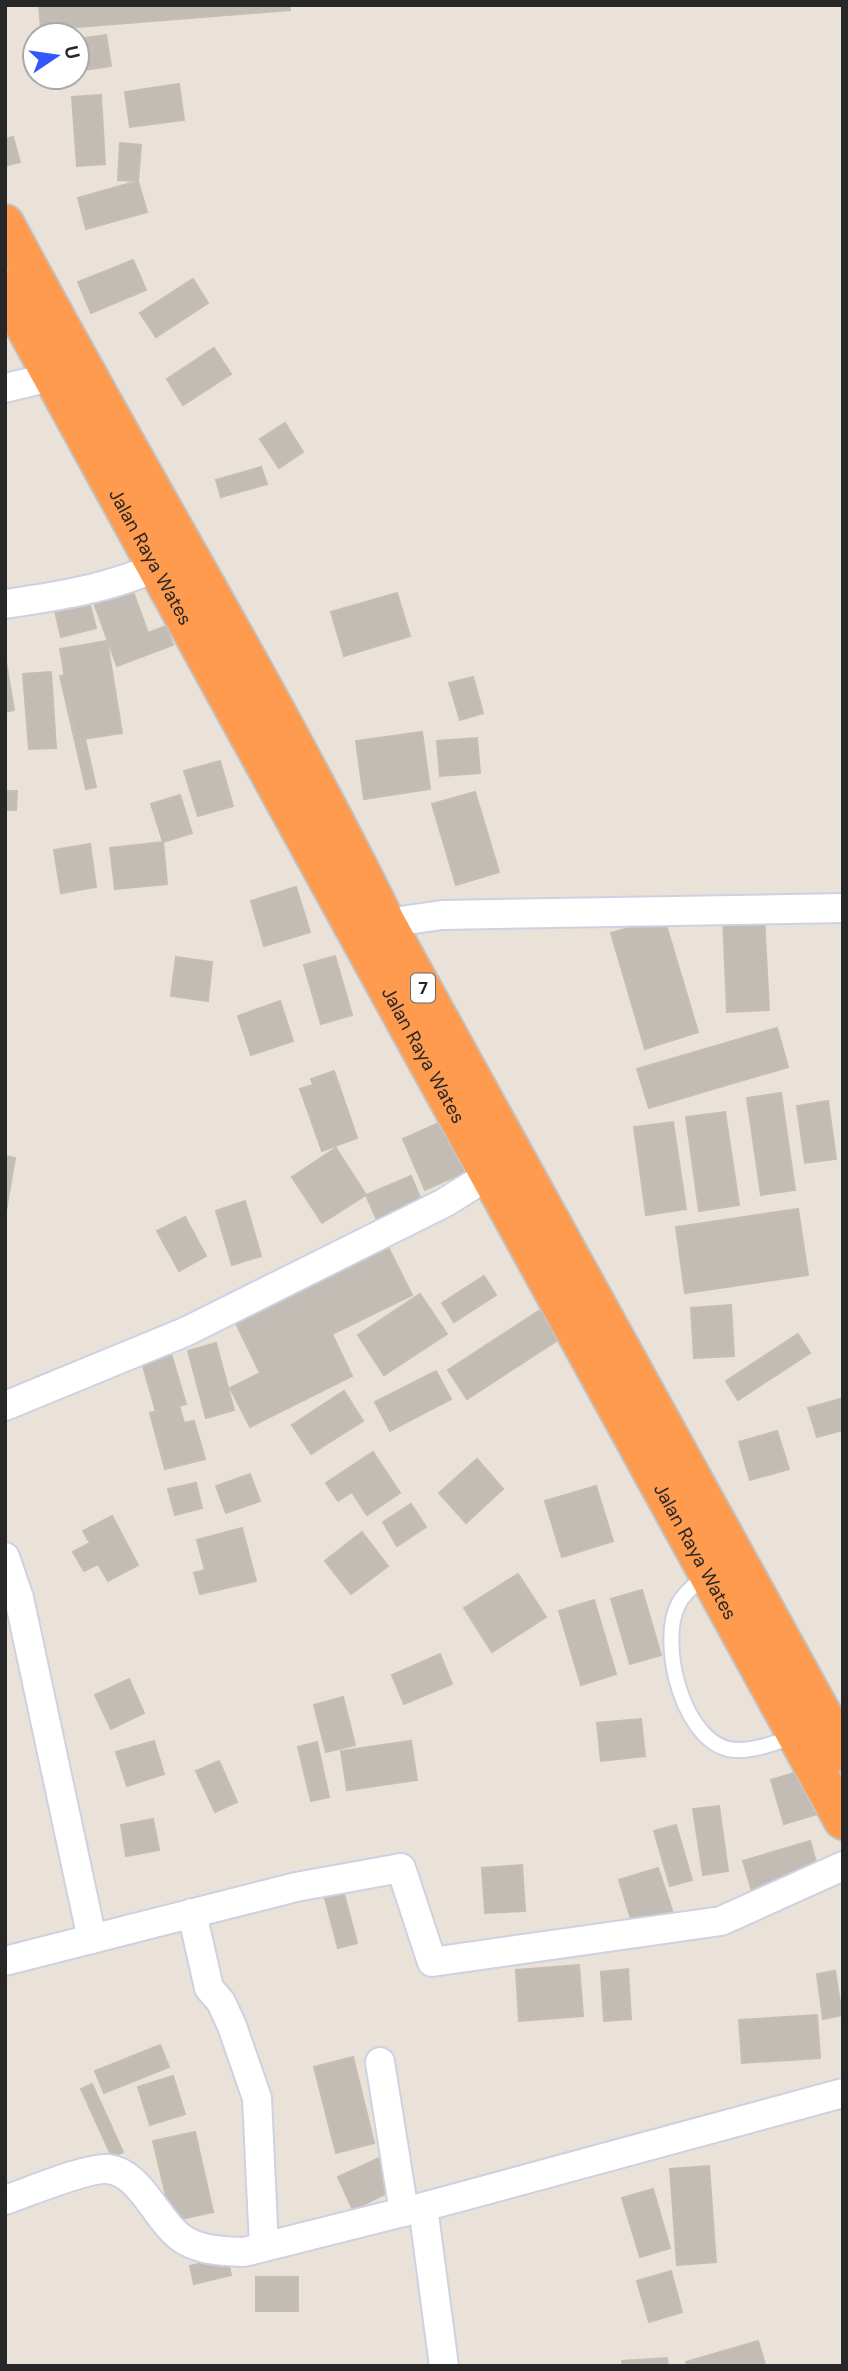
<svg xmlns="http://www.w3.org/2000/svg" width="848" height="2371" font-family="'DM Sans',sans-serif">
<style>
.building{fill:#c2bcb5;stroke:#c5beb2;stroke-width:2}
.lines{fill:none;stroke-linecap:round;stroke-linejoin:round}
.lane-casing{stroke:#cdd1e1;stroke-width:18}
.street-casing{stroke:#cdd1e1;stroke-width:32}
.highway-casing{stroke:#c3c3c3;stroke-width:42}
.lane{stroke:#fff;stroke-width:14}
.street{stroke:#fff;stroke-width:28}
.highway{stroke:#ff9b4e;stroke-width:38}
.labels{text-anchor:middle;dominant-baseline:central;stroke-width:5;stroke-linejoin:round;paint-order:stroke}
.shield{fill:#fff;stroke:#686868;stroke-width:2}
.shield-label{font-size:18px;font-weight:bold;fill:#272727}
.street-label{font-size:19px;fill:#272727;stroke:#fff}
</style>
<rect width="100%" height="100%" fill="#eae2d8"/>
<!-- building -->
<path class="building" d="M39,5H290V10L41,30Z
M106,35L111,66L77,71V39Z
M179,84L184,120L130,127L125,92Z
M101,95L105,164L77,166L72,97Z
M13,137L20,162L5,166V139Z
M120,143L141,145L138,181L118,180Z
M138,181L147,212L86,229L78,198Z
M133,260L146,290L91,313L78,282Z
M193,279L208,303L156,337L140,313Z
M214,348L231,374L183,405L167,379Z
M285,423L303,452L279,468L260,439Z
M261,467L267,484L221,497L216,480Z
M131,586L148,633L166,626L173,645L117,666L93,600Z
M397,593L410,636L344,656L331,612Z
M88,598L96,628L61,637L54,607Z
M107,641L122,733L76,740L60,649Z
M5,656L14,710L5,712Z
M51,672L56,748L29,749L23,674Z
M70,674L96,787L86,789L60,676Z
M473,677L483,713L460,720L449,683Z
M422,732L430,789L364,799L356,741Z
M477,738L480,773L440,776L437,741Z
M220,761L233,806L198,816L184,771Z
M5,791H17L16,810H5Z
M475,792L499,872L456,885L432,804Z
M180,795L192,833L163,842L151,804Z
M163,842L167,884L115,889L110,848Z
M90,844L96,887L61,893L54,850Z
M296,887L310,932L264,946L251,901Z
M764,915L769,1010L727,1012L723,917Z
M664,918L698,1032L645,1049L611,933Z
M335,956L352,1015L321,1024L304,965Z
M176,957L212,962L208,1001L171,996Z
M280,1001L293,1041L251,1055L238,1016Z
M777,1028L788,1067L649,1108L637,1069Z
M334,1071L357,1138L322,1151L300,1089L313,1085L311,1079Z
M781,1093L795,1190L761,1195L747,1098Z
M828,1101L836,1159L805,1163L797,1106Z
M725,1112L739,1205L699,1211L686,1117Z
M443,1121L465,1172L425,1190L403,1139Z
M673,1122L686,1209L646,1215L634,1127Z
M336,1148L366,1195L322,1223L292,1177Z
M5,1156L15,1158L6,1211H5Z
M411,1176L424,1207L379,1225L366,1195Z
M245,1201L261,1256L232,1265L216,1211Z
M798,1209L808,1275L685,1293L676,1227Z
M185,1217L206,1256L179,1271L157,1231Z
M383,1237L412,1295L332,1334L352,1376L250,1427L230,1388L260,1373L231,1313Z
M484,1276L496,1295L454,1322L442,1303Z
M420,1294L447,1334L384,1375L358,1335Z
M731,1305L734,1356L694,1358L691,1308Z
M542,1309L561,1338L467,1399L448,1370Z
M798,1334L810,1353L738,1400L726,1381Z
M216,1343L234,1410L206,1418L188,1351Z
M170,1350L186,1404L156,1412L141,1359Z
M436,1371L451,1399L390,1431L375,1402Z
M344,1391L363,1421L311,1454L292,1425Z
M843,1398V1430L817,1437L808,1408Z
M179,1405L184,1423L194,1421L205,1459L165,1469L150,1413Z
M777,1431L789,1469L750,1480L739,1442Z
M373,1452L400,1493L367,1515L352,1492L338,1501L326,1483Z
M477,1459L503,1489L466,1523L439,1493Z
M250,1474L260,1501L226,1513L216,1486Z
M196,1483L202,1508L175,1515L168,1489Z
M596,1486L613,1541L562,1557L545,1501Z
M411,1504L426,1527L397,1546L383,1522Z
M112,1516L138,1565L108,1581L98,1564L84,1571L73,1552L90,1543L83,1531Z
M242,1528L256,1581L200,1594L194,1573L205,1570L197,1540Z
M362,1532L388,1566L351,1594L325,1561Z
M518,1574L546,1617L492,1652L464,1608Z
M642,1590L661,1655L630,1664L611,1599Z
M594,1600L616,1674L581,1685L559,1611Z
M440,1654L452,1684L404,1704L392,1675Z
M129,1679L144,1713L111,1729L95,1695Z
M343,1697L355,1745L326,1752L314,1705Z
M641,1719L645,1756L601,1761L597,1723Z
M154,1741L164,1774L127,1786L116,1752Z
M411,1741L417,1780L347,1790L341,1751Z
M317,1742L329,1797L311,1801L298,1747Z
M219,1761L237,1802L215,1812L196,1771Z
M804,1770L817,1814L784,1824L771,1780Z
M719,1806L728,1871L703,1875L693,1809Z
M153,1819L159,1850L126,1856L121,1825Z
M676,1825L692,1880L670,1886L654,1831Z
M810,1841L819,1872L752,1891L743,1861Z
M522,1865L525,1911L485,1913L482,1868Z
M658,1868L675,1919L635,1932L619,1880Z
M343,1890L357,1943L338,1948L324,1895Z
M579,1965L583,2016L519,2021L516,1970Z
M628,1969L631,2019L604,2021L601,1972Z
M835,1971L842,2015L823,2019L817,1974Z
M817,2015L820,2058L742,2063L739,2020Z
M160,2045L169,2067L104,2093L95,2071Z
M353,2057L374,2143L336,2153L314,2067Z
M173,2076L185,2114L150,2125L138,2087Z
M92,2084L123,2152L112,2157L81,2089Z
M195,2132L213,2212L172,2221L153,2141Z
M379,2158L393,2190L353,2210L338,2177Z
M709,2166L716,2262L677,2265L670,2169Z
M653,2189L670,2248L640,2257L622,2198Z
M227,2257L231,2275L194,2284L190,2266Z
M671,2271L682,2312L649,2322L637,2281Z
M256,2277H298V2311H256Z
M758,2341L765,2364L687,2366L686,2362Z
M667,2358L668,2366H623L622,2361Z"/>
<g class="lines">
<defs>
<path id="lane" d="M705,1575C697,1583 684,1593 679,1603C657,1642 684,1751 738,1750C757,1750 778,1742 796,1736"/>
<path id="street" d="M5,388L51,377
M5,604C61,596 124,586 174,558
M386,923L442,915L843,908
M5,1406L185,1332L444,1203L489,1175
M5,1557L19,1598L92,1939
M192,1913L209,1988L221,2002L232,2026L257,2098L264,2247
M5,1961L296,1887L401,1868L432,1962L721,1921L843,1866
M380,2062L404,2212
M5,2200C29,2192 87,2167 108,2169C142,2172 159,2227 186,2241C204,2251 224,2251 244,2252L423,2207L843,2093
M423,2207L444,2366"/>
<g id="highway">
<path d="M5,224C129,459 269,684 386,923L843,1752"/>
<path id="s1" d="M5,290L843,1820"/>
</g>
</defs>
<!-- lane casing -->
<use href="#lane" class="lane-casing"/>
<!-- street casing -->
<use href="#street" class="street-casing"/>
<!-- highway casing -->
<use href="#highway" class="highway-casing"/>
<!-- lane -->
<use href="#lane" class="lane"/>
<!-- street -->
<use href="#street" class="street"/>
<!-- highway -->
<use href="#highway" class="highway"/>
</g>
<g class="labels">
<!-- shield labels -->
<rect class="shield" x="411" y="973.5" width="24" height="29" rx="5"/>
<g class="shield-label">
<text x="423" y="988">7</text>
</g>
<!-- street labels -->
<g class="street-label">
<text stroke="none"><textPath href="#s1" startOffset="304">Jalan Raya Wates</textPath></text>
<text stroke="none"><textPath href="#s1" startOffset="872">Jalan Raya Wates</textPath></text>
<text stroke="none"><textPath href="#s1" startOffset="1438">Jalan Raya Wates</textPath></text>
</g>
</g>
<!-- border -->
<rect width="848" height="2371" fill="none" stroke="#272727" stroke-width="14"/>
<!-- north arrow -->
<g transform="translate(56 56) rotate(77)"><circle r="33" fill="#ffffff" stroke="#a9a9a9" stroke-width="2"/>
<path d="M0-5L12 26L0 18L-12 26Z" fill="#3258fd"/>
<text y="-10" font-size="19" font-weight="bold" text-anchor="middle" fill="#272727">U</text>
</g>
</svg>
